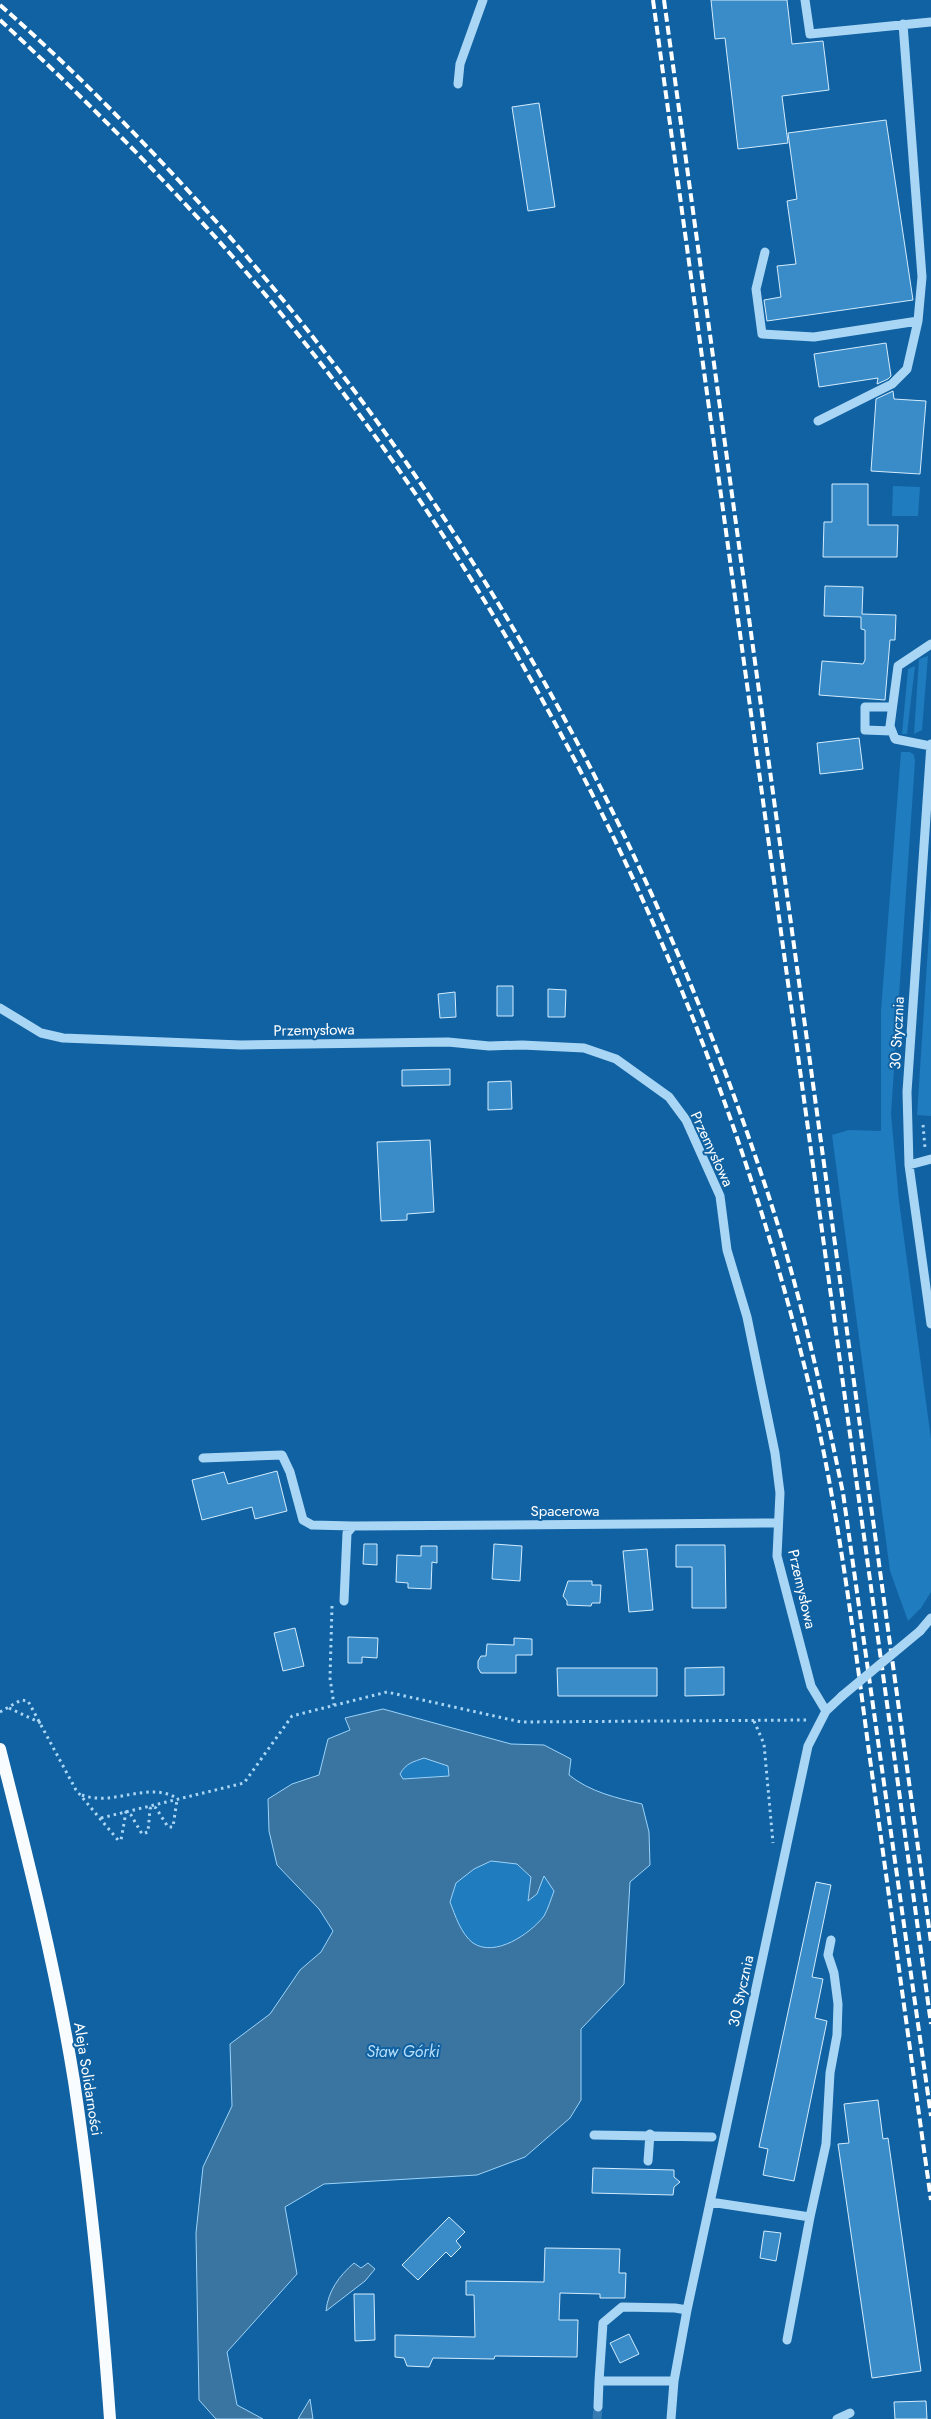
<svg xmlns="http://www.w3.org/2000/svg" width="931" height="2419" font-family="Jost,sans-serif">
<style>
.green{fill:#1f7cbf}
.water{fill:#3a74a1;stroke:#9cd3f9;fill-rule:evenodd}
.building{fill:#3a8cc8;stroke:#d3ecfe}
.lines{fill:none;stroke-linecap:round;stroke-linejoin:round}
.minor-tunnel{stroke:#357ab0;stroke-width:9;stroke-dasharray:9 4.5;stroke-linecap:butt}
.path{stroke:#aad6f5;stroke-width:3;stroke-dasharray:2.5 4;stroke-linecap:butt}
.minor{stroke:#aad6f5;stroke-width:9}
.major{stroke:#f9fcff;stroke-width:12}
.rail{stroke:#fff;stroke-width:4;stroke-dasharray:9 4;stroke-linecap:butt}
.minor-bridge{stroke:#aad6f5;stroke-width:9}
.labels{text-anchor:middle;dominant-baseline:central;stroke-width:4;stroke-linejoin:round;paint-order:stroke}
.street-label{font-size:15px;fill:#fff;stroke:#1162a2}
.water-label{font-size:16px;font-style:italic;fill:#b7dffc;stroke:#1162a2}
</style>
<rect width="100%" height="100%" fill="#1162a2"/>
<!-- green -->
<path class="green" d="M893,486L920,487L918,516H892Z
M928,656L922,730L914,734L919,659Z
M915,666L907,734H902L908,669Z
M901,752H910L914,755L915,761L891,1114L899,1201L931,1439V1592L921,1608L908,1621L890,1571L832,1135L849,1130L881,1131V1011Z
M931,902V1116L917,1115Z
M424,1758L448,1766L449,1776L403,1779L400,1774C406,1763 413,1762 424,1758Z
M491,1861L517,1864L531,1877L528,1900L537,1893L544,1876L554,1891C551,1899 549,1909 544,1916C530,1934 495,1958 473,1943C461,1934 455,1915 450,1902L456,1883L474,1869Z"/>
<!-- water -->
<path class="water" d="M383,1709L511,1744L544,1745L571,1759L569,1775C590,1792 617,1798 642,1804L649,1832L650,1865L630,1882L624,1984L581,2029V2100L570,2118L525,2157L477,2175L324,2184L285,2207L297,2274L227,2352L237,2405L263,2419H216L199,2400L196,2233L203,2167L232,2106L230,2044L270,2014L300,1970L321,1952L333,1931L319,1909L277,1865L269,1831L268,1799L292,1784L319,1775L328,1739L350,1730L345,1718ZM424,1758L448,1766L449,1776L403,1779L400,1774C406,1763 413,1762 424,1758ZM491,1861L517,1864L531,1877L528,1901L537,1894L544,1876L554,1891C551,1899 548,1909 544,1916C530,1934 495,1958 473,1943C461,1934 455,1915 450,1902L456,1883L474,1869Z
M354,2263L361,2268L368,2263L375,2269L365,2281L326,2311C328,2291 339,2276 354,2263Z
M310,2399L313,2419H298Z"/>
<!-- building -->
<path class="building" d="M711,0H787L792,44L823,41L829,90L782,96L788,143L738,149L725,38L715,39Z
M539,103L555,207L528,211L512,107Z
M886,120L913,300L767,321L764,300L781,297L777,266L796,264L787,201L797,199L788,133Z
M886,343L891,376L888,379L877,384L878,378L819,387L814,354Z
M893,391L894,399L926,401L920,474L871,471L876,399Z
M832,484H868V525H898L897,557H823L824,522H832Z
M825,586L863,587L862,614L896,615L895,640H890L885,700L819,695L822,661L863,664L865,660V630L861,629V617L824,616Z
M859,738L863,769L820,774L817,743Z
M497,986H513V1016H497Z
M548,989L566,990L565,1017H548Z
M455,992L456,1017L440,1018L438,994Z
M450,1069V1085L402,1086V1070Z
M511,1081L512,1109L488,1110V1082Z
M430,1140L434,1212L407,1214V1220L381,1221L377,1142Z
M277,1471L287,1511L255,1519L252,1507L202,1520L192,1480L224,1472L228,1484Z
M364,1544H377V1565L363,1564Z
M494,1544L522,1546L520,1581L492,1579Z
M676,1545H725L726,1608H692V1567H676Z
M421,1546H437V1563L432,1562L431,1589L408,1588V1583L396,1582L397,1555L421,1556Z
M647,1549L653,1610L629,1612L623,1551Z
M568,1581H592V1585H601L600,1603H592L591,1606L567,1605V1601L563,1596Z
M295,1628L304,1666L283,1671L274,1633Z
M348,1637L378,1638L377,1658L362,1657V1663H348Z
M514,1638L532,1639V1655H516V1673H481L478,1668V1661L481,1656H486L487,1644L514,1645Z
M724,1667V1695L685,1696V1668Z
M557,1668H657V1696H558Z
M816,1882L831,1885L812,1977L823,1979L815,2018L827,2021L794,2181L763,2175L768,2149L759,2147Z
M878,2100L883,2139L888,2138L921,2371L872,2378L838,2144L849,2143L844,2104Z
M593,2168L674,2170V2177L680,2182L674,2187L673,2195L592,2193Z
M449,2217L465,2232L456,2241L461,2247L451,2257L446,2252L418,2280L402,2265Z
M764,2231L781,2233L776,2261L760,2258Z
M545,2248L620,2249L619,2273H626L625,2298H600V2294L560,2293L559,2320H578L577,2357L495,2356L494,2359L433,2358L429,2367L407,2366L404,2358L395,2357V2335L475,2337L474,2295H466V2281L544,2282Z
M354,2294H374L375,2340L355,2341Z
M629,2334L639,2354L620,2363L610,2343Z
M926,2401L927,2419H895L894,2402Z"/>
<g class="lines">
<!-- minor-tunnel -->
<path class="minor-tunnel" d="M597,2419L598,2407"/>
<!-- path -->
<path class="path" d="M923,1125L925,1148
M332,1606L330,1678L334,1705
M9,1708L41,1723
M0,1712L21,1700L28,1701L76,1790L118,1840H121L126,1812L131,1815L142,1834L148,1832L150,1809L152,1806L156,1808L168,1827H173L177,1800
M754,1721L764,1744L773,1843
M82,1795C113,1807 149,1780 178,1799
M101,1818L244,1783L292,1716L387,1692L521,1722L808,1720"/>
<!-- minor -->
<path class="minor" d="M805,0L810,34L931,22
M458,84L460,64L483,0
M765,252L756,289L762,334L814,337L918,321L922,277L903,24
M818,421L892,384L907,369L918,321
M891,731L865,730V707H892
M931,744L907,1092L909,1165L931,1324
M931,746L895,739L890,726L898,666L931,644
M0,1008L41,1033L63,1038L241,1045L448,1042L489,1046L522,1045L584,1048L616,1059L669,1097L686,1120L720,1196L727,1250L747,1317L775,1453L780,1493L777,1556L811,1686L826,1711
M909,1165L931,1159
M203,1458L282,1455L290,1472L303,1520L312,1525L353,1526
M344,1601L347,1533L353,1526L778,1523
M920,1631L931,1618
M594,2135L712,2137
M648,2161L650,2134
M710,2202L810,2217L826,2144L830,2073L837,2035L838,2004L834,1973L828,1955L831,1940
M787,2340L810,2217
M599,2381L603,2323L622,2307L675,2308L687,2310
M598,2407L599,2381H674
M671,2419L674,2381L687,2310L808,1746L826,1711L842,1696
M837,2419L850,2413"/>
<!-- major -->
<path class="major" d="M0,1749C28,1859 56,1969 74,2081C91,2193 102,2306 110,2419"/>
<!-- rail -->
<path class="rail" d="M653,0L931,2024
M664,0L931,1942
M0,5C79,74 152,150 222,228C469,509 645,825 763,1179C798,1282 821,1387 843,1493L931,2116
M0,20C125,136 245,260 347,398C567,692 725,1033 810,1389C838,1508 853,1630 869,1752C890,1901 910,2051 931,2200"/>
<!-- minor-bridge -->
<path class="minor-bridge" d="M842,1696L920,1631"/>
</g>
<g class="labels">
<!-- street labels -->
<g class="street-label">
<text transform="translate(314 1030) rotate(-1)">Przemysłowa</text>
<text transform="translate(897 1033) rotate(-87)">30 Stycznia</text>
<text transform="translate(712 1149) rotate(65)">Przemysłowa</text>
<text x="565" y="1511">Spacerowa</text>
<text transform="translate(802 1589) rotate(77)">Przemysłowa</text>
<text transform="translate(741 1991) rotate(-78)">30 Stycznia</text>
<text transform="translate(88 2079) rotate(81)">Aleja Solidarności</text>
</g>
<!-- water labels -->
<g class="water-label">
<text x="403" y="2051">Staw Górki</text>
</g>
</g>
</svg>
